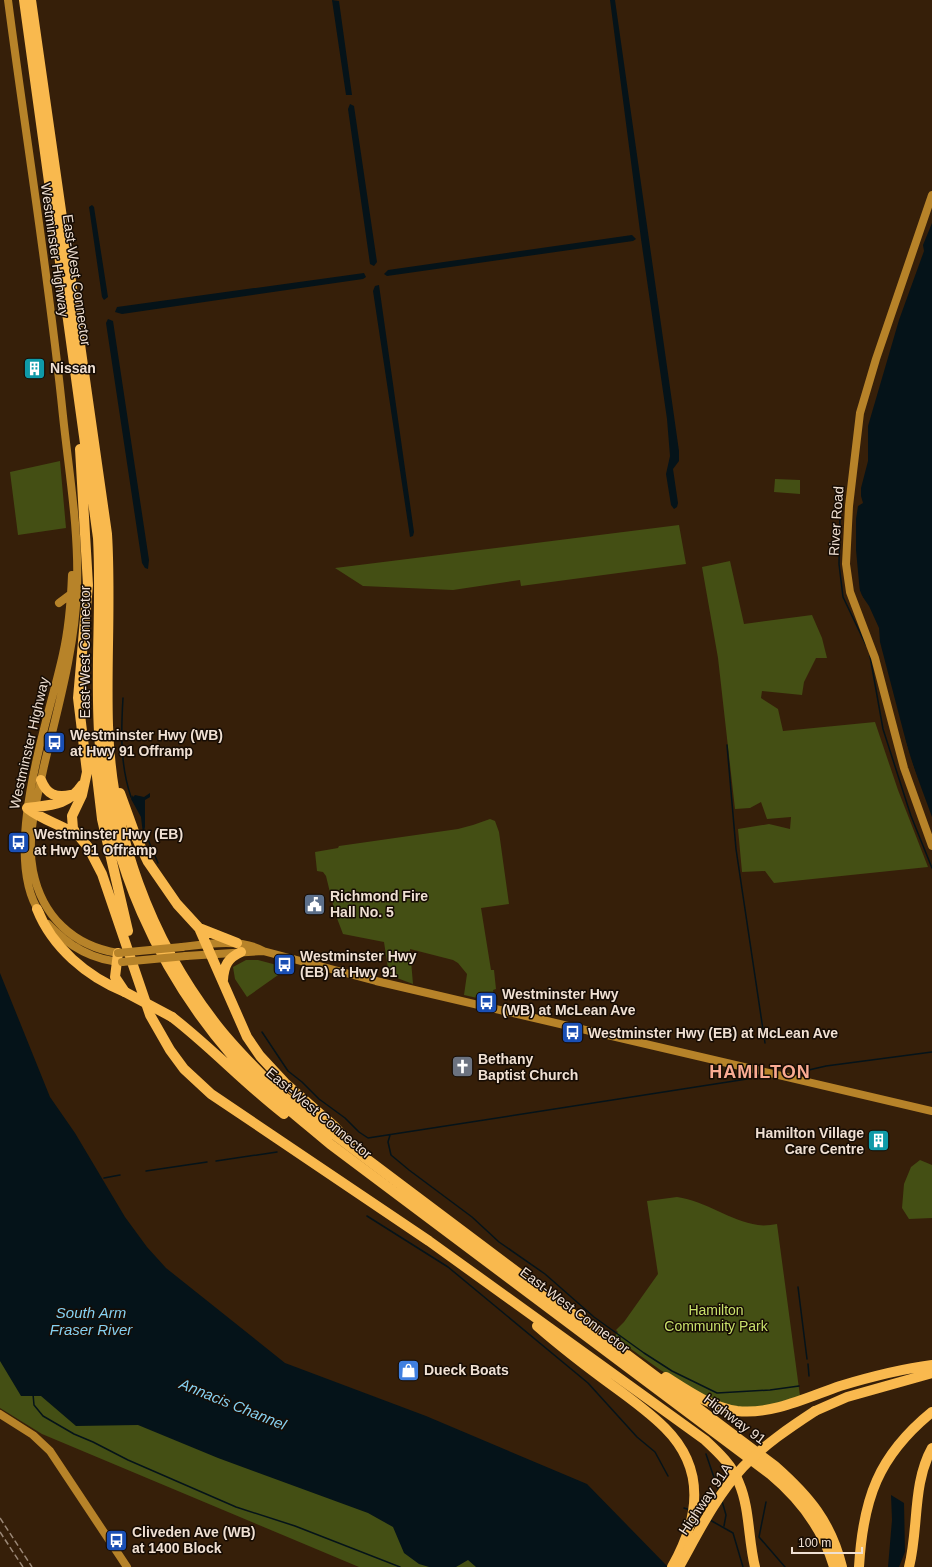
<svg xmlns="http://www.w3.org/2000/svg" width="932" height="1567" font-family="Helvetica,sans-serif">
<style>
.green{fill:#444f14}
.water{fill:#051319}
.pier{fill:#361f09}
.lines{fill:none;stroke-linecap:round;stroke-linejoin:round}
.stream{stroke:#051319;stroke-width:1.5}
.secondary{stroke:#b78329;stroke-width:8}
.highway{stroke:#f9b94e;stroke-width:10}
.rail{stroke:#9b8877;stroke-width:1.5;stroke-dasharray:6 3;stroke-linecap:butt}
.secondary-bridge{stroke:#b78329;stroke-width:8}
.highway-bridge{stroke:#f9b94e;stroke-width:10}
.labels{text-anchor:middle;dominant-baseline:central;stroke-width:3;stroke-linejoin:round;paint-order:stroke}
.street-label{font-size:14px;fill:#f0e0d3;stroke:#160c04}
.poi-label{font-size:14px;font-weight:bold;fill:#f0e0d3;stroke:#160c04;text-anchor:start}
.park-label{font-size:14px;fill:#c9e16b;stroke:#160c04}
.water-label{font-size:15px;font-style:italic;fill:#85d1f2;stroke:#160c04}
.district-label{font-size:18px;font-weight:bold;letter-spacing:1px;fill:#faab93;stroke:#160c04}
</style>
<rect width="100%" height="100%" fill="#361f09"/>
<!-- green -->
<path class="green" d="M60,461L66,528L18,535L10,472Z
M775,479L800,480V494L774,492Z
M679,525L686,564L521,586L520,580L453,590L363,586L335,568Z
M730,561L744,624L812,615L822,638L827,658H816L804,682L802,695L762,691L761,698L778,709L783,731L875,722L898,790L928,867L774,883L765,871L742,872L738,829L769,824L790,829L791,817L767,819L761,802L750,808L735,809L718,658L702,567Z
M490,819L495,821L499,832L509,904L481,908L491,970H494L496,989L493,990L495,1002L464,995L467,974L458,963L453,960L410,949L413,984L389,975L384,942L343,934L335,913L326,876L323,872L317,871L315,852L338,848L339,846L458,829L473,825Z
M246,960H258L288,968L247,997L235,979L233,967Z
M920,1160L932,1165V1218L909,1219L902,1208L904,1184L911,1167Z
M677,1197C706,1201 730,1221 758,1225C764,1226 771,1225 777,1224L800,1396C784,1401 767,1407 750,1408C707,1409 649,1361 614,1337L618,1332L616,1330L624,1322L658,1274L647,1201Z
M0,1313L380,1506L462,1556L484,1567H359L42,1434L0,1408Z"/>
<!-- water -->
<path class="water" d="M332,0L339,1L352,95H346Z
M610,0H615L679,451V461L673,469L678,503L677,507L674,509L671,505L666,474L670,456L667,419L641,239Z
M350,104L354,106L377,262L374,266L370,264L348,109Z
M92,205L94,207L108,297L104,300L102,297L89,207Z
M932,215V825L904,736L870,614L855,579L853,539L857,500L866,460V427L875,386Z
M632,235L636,239L633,241L387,276L384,274L388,270Z
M364,273L366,277L363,279L122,314L115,312L117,307Z
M379,285L414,532L413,536L410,537L373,291L375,286Z
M108,319L113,321L149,560L148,569L145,568L142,563L106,323Z
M150,793V797L145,800V827L143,834L141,817L131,799L132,795L133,797L135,795L144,797Z
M0,973L50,1097L75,1133L125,1217L147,1247L166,1268L285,1363L426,1416L587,1484L668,1567H476L468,1560L456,1567H429L419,1564L404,1553L393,1527L368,1513L218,1458L138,1425L76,1426L41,1396H21L0,1361Z
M891,1495L904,1503L905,1552L899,1567H888L892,1520Z"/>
<!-- pier -->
<path class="pier" d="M932,213V223L923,245L924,251L899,320L868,426V461L861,488V496L863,503L858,506L856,519V550L860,593L869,606L879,628L880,642L910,757L932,817V827L902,736L868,615L853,580L851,539L855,499L864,459V426L873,385Z"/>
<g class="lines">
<!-- stream -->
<path class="stream" d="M842,495L843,499L840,516L839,564L843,597L866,645
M870,656L883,729L911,816L932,868
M123,698C121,731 120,765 131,797
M727,745L736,849L765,1043
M144,830L158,863
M262,1032L288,1071L302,1082L319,1099L345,1118L359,1132L368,1138L747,1079
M800,1072L826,1066L932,1052
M390,1135L388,1142L391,1155L409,1170L472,1217L499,1242L545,1274L594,1317L644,1353L672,1371L717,1393L770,1390L799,1386
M216,1161L277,1152
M146,1171L207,1162
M104,1178L120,1175
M367,1216L448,1267L588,1383L637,1437L655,1452L668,1476
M798,1287L807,1359
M808,1364L809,1376
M33,1394L34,1405L43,1416L74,1434L93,1442L128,1460L236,1507L295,1526L400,1567
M706,1454L719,1492
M722,1501L726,1515L724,1526
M766,1502L759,1537L785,1567
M684,1508L690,1510
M710,1520L733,1533L743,1567"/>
<!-- secondary -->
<path class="secondary" d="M8,0C26,139 49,277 63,416C69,473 79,530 77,588C75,649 58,707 44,766C37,799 26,838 33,871C42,916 73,946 118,953
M932,195L876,359L860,413L849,506L846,564L850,592L875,658L904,768L932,846
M59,603L71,594
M40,913C0,855 49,719 63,654C69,628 71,601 72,575
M48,924C68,946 92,960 122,962
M182,947C205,944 242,938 263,951L376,981L932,1111
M186,956L263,951
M0,1414L33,1435L50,1451L127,1567"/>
<!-- highway -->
<path class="highway" d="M24,0L98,538C102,608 94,678 100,747C109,862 158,971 233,1057C262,1089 297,1116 330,1144L770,1474C800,1499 823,1529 834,1567
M31,0L107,534C111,598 106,661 108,725C111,833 150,939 216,1024C236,1050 260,1073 283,1096L775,1466C809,1496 831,1522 842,1567
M80,449L88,585L78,698L87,772L82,795L72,816L73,829L88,847L102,874L150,1015L170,1050L184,1069L211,1094L429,1241L705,1440C718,1452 733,1466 739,1483C750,1509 748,1539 755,1567
M94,751L102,819L128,931
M41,780C47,795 56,798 71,795
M120,793L136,837L148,862L177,904L199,928L247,1037L260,1056L285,1083L334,1126L346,1139
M27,808C50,805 68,806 82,785
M27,808C42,820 60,824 75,834
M37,909C52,947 87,977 125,992
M199,928L237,943
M118,953L115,977L125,992
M223,980C224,965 228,958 241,952
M172,1017C211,1047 245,1084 284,1114
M537,1326C561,1347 587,1367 613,1386C631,1399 649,1412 665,1428C707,1470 699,1519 672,1567
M666,1377C688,1391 711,1407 737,1411C772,1415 808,1397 840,1386C870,1377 901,1369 932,1365
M815,1411L847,1397L932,1373
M859,1567C863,1499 878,1456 932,1412
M909,1567C919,1528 912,1484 932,1448"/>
<!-- rail -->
<path class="rail" d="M0,1518L32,1567
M0,1532L23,1567"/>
<!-- secondary-bridge -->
<path class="secondary-bridge" d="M118,953L182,947
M122,962L186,956"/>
<!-- highway-bridge -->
<path class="highway-bridge" d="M125,992L172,1017
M679,1567C698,1533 716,1496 743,1467C764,1445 789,1428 815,1411"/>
</g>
<!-- icons -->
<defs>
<symbol id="building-square" viewBox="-11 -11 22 22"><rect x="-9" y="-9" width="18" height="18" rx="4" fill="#0f9aa8" stroke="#160c04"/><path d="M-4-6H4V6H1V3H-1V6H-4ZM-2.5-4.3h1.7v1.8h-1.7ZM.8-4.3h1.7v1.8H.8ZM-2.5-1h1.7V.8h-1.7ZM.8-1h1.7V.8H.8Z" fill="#fff"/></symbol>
<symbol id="bus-square" viewBox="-11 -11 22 22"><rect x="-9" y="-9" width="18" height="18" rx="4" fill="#1a4fb4" stroke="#160c04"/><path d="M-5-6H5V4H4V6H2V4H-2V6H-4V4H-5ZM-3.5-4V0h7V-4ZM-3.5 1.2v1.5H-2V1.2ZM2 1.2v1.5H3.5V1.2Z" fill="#fff"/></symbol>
<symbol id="civic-square" viewBox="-11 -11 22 22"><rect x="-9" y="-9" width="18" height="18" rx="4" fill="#5c6f8a" stroke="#160c04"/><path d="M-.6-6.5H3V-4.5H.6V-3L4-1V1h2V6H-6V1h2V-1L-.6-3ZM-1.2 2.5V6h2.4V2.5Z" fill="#fff"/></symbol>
<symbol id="church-square" viewBox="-11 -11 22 22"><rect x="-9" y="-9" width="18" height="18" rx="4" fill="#6b7280" stroke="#160c04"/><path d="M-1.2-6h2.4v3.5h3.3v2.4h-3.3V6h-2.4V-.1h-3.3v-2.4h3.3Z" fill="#fff"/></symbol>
<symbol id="shop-square" viewBox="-11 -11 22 22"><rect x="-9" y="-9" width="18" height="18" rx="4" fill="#3f7fe0" stroke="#160c04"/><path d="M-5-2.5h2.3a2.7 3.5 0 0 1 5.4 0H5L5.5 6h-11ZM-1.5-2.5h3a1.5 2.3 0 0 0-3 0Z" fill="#fff"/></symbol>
</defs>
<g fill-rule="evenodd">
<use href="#building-square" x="22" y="356" width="25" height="25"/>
<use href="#bus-square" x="42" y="730" width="25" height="25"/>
<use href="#bus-square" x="6" y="830" width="25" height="25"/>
<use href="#civic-square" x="302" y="892" width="25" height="25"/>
<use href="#bus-square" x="272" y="952" width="25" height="25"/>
<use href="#bus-square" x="474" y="990" width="25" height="25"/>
<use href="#bus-square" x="560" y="1020" width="25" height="25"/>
<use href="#church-square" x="450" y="1054" width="25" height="25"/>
<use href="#building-square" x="866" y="1128" width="25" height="25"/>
<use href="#shop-square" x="396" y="1358" width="25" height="25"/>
<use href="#bus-square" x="104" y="1528" width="25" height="25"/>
</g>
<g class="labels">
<!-- street labels -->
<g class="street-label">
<text transform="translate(55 250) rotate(82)">Westminster Highway</text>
<text transform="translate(77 280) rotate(82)">East-West Connector</text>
<text transform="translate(836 521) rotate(-86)">River Road</text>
<text transform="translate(85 652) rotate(-90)">East-West Connector</text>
<text transform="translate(29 743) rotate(-77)">Westminster Highway</text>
<text transform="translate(319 1113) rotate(40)">East-West Connector</text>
<text transform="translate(575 1310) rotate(37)">East-West Connector</text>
<text transform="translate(735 1419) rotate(37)">Highway 91</text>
<text transform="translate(705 1499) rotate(-56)">Highway 91A</text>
</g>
<!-- poi labels -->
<g class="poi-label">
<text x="50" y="368">Nissan</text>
<text x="70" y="735">Westminster Hwy (WB)<tspan x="70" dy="16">at Hwy 91 Offramp</tspan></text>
<text x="34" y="834">Westminster Hwy (EB)<tspan x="34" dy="16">at Hwy 91 Offramp</tspan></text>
<text x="330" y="896">Richmond Fire<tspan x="330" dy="16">Hall No. 5</tspan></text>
<text x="300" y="956">Westminster Hwy<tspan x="300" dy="16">(EB) at Hwy 91</tspan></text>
<text x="502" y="994">Westminster Hwy<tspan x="502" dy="16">(WB) at McLean Ave</tspan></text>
<text x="588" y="1033">Westminster Hwy (EB) at McLean Ave</text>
<text x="478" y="1059">Bethany<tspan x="478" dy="16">Baptist Church</tspan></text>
<text x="864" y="1133" text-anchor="end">Hamilton Village<tspan x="864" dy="16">Care Centre</tspan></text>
<text x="424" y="1370">Dueck Boats</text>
<text x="132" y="1532">Cliveden Ave (WB)<tspan x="132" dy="16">at 1400 Block</tspan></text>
</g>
<!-- park labels -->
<g class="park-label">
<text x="716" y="1310">Hamilton<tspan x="716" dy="16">Community Park</tspan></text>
</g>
<!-- water labels -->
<g class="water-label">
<text x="91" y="1312">South Arm<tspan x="91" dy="17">Fraser River</tspan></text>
<text transform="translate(233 1404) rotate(22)">Annacis Channel</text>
</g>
<!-- district labels -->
<g class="district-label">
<text x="760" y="1072">HAMILTON</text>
</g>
</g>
<!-- scale -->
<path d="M792 1547v6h70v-6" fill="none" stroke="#f0e0d3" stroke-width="2"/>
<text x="798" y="1547" font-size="12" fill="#f0e0d3" stroke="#160c04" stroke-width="3" paint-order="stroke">100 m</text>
</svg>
